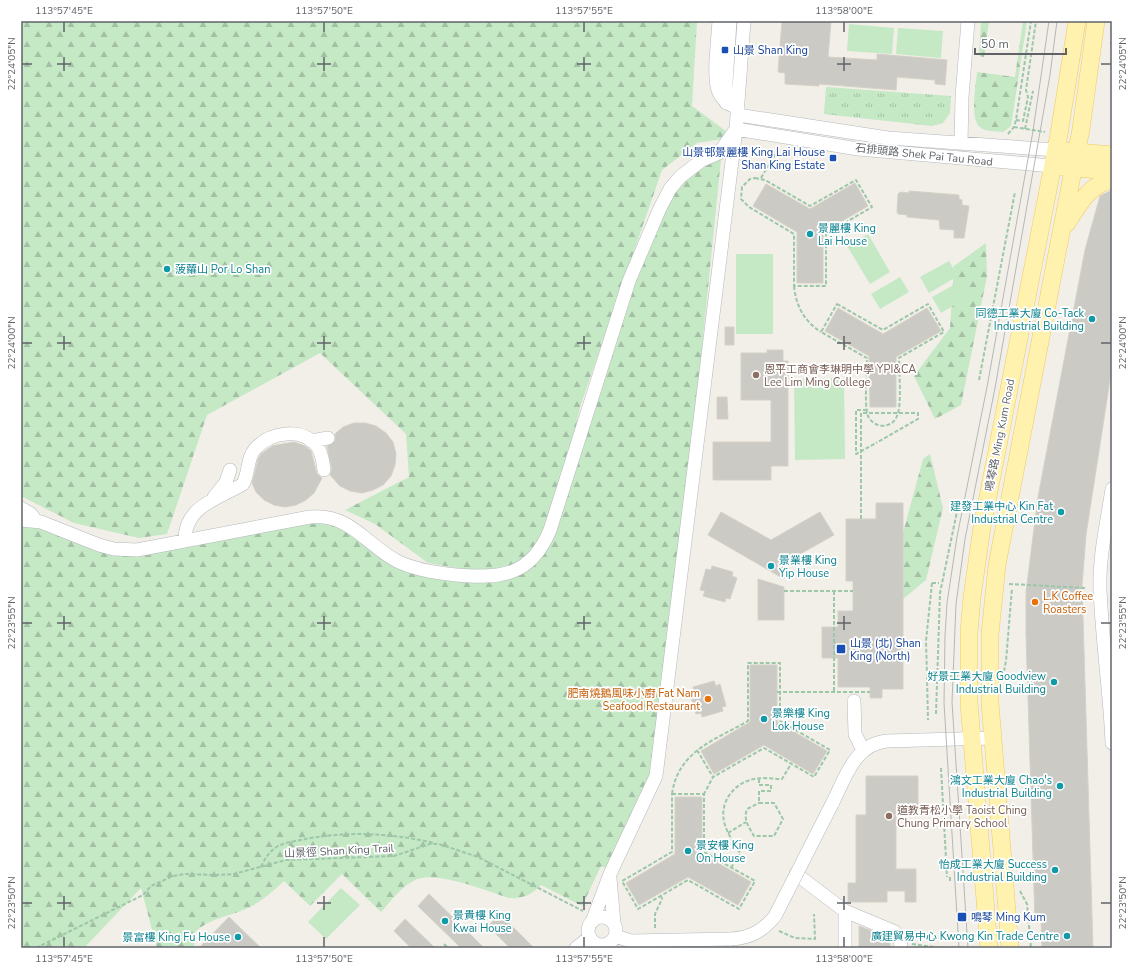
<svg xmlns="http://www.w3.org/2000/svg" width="1133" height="969" font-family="'Nunito Sans','Noto Sans TC',sans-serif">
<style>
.grass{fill:url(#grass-tufts)}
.forest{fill:url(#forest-firs)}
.pitch{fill:#c5e8c5}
.building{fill:#cccac5;stroke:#d6d1c6}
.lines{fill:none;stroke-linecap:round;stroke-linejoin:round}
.minor-casing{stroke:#b5b8bc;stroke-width:14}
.major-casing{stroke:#f2c960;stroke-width:18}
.path{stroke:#9cc7a9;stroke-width:2;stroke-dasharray:4 2;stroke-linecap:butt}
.minor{stroke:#fff;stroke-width:13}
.major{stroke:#fff2af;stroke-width:17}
.tram{stroke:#b6b7b8;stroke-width:1}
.minor-bridge-casing{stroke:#b5b8bc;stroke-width:14;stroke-linecap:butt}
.path-bridge{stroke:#9cc7a9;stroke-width:2;stroke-dasharray:4 2;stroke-linecap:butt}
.minor-bridge{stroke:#fff;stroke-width:13}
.ticks{fill:none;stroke:#5f6368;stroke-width:1.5}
.transit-dot{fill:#1a4fb4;stroke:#fff;stroke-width:1.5}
.culture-dot{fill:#0f9aa8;stroke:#fff;stroke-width:1.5}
.education-dot{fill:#8d6e63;stroke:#fff;stroke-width:1.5}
.food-dot{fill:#e8710a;stroke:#fff;stroke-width:1.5}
.labels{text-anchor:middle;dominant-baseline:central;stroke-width:3.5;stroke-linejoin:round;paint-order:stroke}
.transit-label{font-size:11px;fill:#164399;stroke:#fff;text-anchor:start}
.street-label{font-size:11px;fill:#5f6368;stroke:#fff}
.culture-label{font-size:11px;fill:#0d838f;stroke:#fff;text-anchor:end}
.education-label{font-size:11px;fill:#785e54;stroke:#fff;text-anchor:start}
.food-label{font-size:11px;fill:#c56008;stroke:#fff;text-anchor:start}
.neatline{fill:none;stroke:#5f6368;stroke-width:1.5}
.ticks-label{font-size:10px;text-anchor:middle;fill:#5f6368}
</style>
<defs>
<pattern id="grass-tufts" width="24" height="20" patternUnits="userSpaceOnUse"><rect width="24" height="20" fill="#c5e8c5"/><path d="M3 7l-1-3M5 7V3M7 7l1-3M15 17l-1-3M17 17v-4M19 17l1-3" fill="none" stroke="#a3c0a4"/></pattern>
<pattern id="forest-firs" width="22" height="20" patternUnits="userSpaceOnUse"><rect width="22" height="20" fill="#c5e8c5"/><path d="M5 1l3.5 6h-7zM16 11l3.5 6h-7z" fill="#a3c0a4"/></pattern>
</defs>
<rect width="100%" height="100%" fill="#f1efe8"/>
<!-- grass -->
<path class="grass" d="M826,87L951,96L950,113L943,123L932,126L824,114Z"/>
<!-- forest -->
<path class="forest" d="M21,21H697L692,106L734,137L697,143L662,170L580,407L556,520L537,550L508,567L474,571L428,563L375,524L345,510L409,477L406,434L320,353L207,415L167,534L139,538L74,523L21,496Z
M981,21H989L984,57L979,56Z
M1023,21H1027L1011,126L1003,132C996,131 987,132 981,128C969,120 976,86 977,72L1015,77Z
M721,159L695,417L651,774L606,868L601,866L582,906L541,885C531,895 523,899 509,898C486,891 436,870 415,880C402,886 391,901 381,912L342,874L310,906L284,881C271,893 259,904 243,910C224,918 211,918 195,932L194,948H157L141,888L84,948H21V526L40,528L97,550L311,523H328L344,529L378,555L473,582C511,585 537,570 554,537L634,283L672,196C685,179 701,167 721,159Z
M986,243L987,276L961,405L935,419L914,376L950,328L954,266Z
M930,454L943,508L926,580L903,599V533L923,459Z"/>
<!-- pitch -->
<path class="pitch" d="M849,24L894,28L892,54L847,51Z
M898,28L943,31L941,58L896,54Z
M868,234L890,272L870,284L847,246Z
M736,254H773V334H736Z
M949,261L958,276L929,293L920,277Z
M900,277L909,292L880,309L871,294Z
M961,281L970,296L941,313L932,297Z
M844,378L845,459L795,460L794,379Z
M341,888L360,905L326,939L308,922Z"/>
<!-- building -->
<path class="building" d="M782,21H831L828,57L877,60V54L947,60L945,85L935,84V80L897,77L896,90L819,84V86L785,84V73L778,72Z
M855,183L868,206L823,232V283H797V232L753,206L766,184L810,209Z
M1112,190V367L1086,535L1082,585L1093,948H1042L1041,920H1035L1026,634V592L1038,497L1085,250L1100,196Z
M909,191L959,195V199L962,200V205L969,206L964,238H954V230L940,229L939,220L907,217V215L898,214L897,212L898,194L900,192L909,193Z
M838,308L883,334L927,308L941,331L896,357V407H870L869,356L825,331Z
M725,327H734V345H725Z
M767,350H783V361H788V466H771V480H713V442H771V400H741V353H767Z
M717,397H727L728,419H717Z
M354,423H365L376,426L386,433L393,442L396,454L395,465L391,476L383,485L373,490L362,493L350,491L340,486L330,475L332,469L327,446L335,441V434L343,427Z
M294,442L305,446L311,451L317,474L322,478L314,493L306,500L296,505L285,507L274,505L264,500L256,492L252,483L258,460L261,454L272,446Z
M876,503H903V689H882V698H870V687H838V658H822V627H838V611H853V581H846V519H876Z
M721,512L771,540L820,512L834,535L784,563V579L708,535Z
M712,566L733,572L732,576L737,578L730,599L726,598L725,602L703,596L705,591L700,590L706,569L711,570Z
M758,579L784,587V620H758Z
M750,665H777V722L827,751L813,774L764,745L714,774L701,751L750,722Z
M714,681L716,686L720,684L726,706L722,707L723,711L702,717L701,713L696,714L690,693L694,692L693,687Z
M866,776H918V810H896V869H916V902H905V891H887V902H848V883H856V815H866Z
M675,797H702V854L751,882L738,905L688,877L639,905L626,883L675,854Z
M429,894L475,939L484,948H461L418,906Z
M500,914L534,948H510L488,926Z
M229,917L261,948H199Z
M405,919L435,948H411L394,931Z
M859,926L890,938V948H859Z"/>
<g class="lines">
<defs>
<path id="minor" d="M719,21C718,34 717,46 716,59C715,81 714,100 738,108
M726,103V83L730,21
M738,115L888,138L1056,150
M736,129L858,149L1052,166
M961,144L962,97L968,21
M311,441L328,438
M1112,489C1107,522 1099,556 1100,589C1102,640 1110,692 1112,743
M214,497L226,482L230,470
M21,508L31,514L36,521
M21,520L41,522L99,545L114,549L137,550L310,517C350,513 365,544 397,561C415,570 436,573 456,575C501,579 531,576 550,530L629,281L660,208L670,189L680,177L702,160L719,153L736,129
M185,541C184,506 218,499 243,484C249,473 247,458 255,449C270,432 302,427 317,446C322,453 323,462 324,470
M854,701L855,734L863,750
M832,804C845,779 854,744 887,741L992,738
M796,874L845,911L895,932L900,938L901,948
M610,878L614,924
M845,911V948
M588 931a14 14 0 1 1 28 0a14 14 0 1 1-28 0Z
M592,922L610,874L656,776L736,129L744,21
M615,936L631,941L731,939
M576,948L590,937"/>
<path id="major" d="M1066,151L1112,155
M1063,167L1112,171
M1067,223C1080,203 1088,186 1112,179
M989,948L969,703V633L972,597L982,527L1059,134L1077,21
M1010,948L990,703V634L997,565L1081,129L1096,21"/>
</defs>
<!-- minor casing -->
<use href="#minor" class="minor-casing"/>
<!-- major casing -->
<use href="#major" class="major-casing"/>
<!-- path -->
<path class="path" d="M1110,43H1112
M1016,120L1023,121L1028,97L1026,90L1036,21
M1014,127L1045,132
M1025,129L1033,91
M1008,134L1014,127L1016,120L1031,21
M755,178L765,180L810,206L856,180L872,207L826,234V286H794V234L749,207L741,199L742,187L750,179Z
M761,178L779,148
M794,286C796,306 804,321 821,332
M837,304L883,330L928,304L944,332L899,358C899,371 902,406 897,416C892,429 874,429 868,416C864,406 867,371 867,358L821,332Z
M979,380L1015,192
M867,410H856V454L876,443
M932,583H939
M1009,584L1086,588
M784,591H853
M834,591V692
M927,676L928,720
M936,714L940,593L959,502
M697,750L713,777
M941,768L947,877
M759,779V785H771V791H759V803
M672,794C678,751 715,740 748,721V663H780V721L830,750L814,777L764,748L713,777L704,794
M672,794H704V852L755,881L739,909L688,880L638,909L622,881L672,852Z
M759,803H774L783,819L774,836H754C749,827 743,820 747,809Z
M728,833L746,822
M261,867C265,858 270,851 278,846C286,842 297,841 305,839C348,831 391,833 434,843
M731,868L740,853C735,844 728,835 725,825C718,804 733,783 754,779C763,777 773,779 782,779L791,764
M950,877V883
M1020,891L1027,904L1031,948
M655,928V914L662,899L661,896
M779,931L795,938L815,939L814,914
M444,944L448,948
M912,944L940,948
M36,948L143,895L151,886L173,876L185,874L216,875L234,874L286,860L394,856L430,844H439L478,857L583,911"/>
<!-- minor -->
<use href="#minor" class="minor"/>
<!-- major -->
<use href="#major" class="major"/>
<!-- tram -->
<path class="tram" d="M959,948L944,703L945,636L947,603L957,537L987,387L1033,131L1049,21
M968,948L952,702L956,604L965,539L995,388L1050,75L1057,21"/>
<defs>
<path id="minor-bridge" d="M731,939C750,938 763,931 775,916L832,804"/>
</defs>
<!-- minor-bridge casing -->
<use href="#minor-bridge" class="minor-bridge-casing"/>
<!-- path-bridge -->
<path class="path-bridge" d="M861,519V413H918V419L876,443
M932,583L926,641L927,676H1003L1006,661L1012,588
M777,692H870"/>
<!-- minor-bridge -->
<use href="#minor-bridge" class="minor-bridge"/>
</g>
<!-- ticks -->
<path class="ticks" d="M64,22V32M324,22V32M584,22V32M844,22V32M64,57V71M324,57V71M584,57V71M844,57V71M22,64H32M57,64H71M317,64H331M577,64H591M837,64H851M1101,64H1111M64,336V350M324,336V350M584,336V350M844,336V350M22,343H32M57,343H71M317,343H331M577,343H591M837,343H851M1101,343H1111M64,616V630M324,616V630M584,616V630M844,616V630M22,623H32M57,623H71M317,623H331M577,623H591M837,623H851M1101,623H1111M64,896V910M324,896V910M584,896V910M844,896V910M22,903H32M57,903H71M317,903H331M577,903H591M837,903H851M1101,903H1111M64,937V947M324,937V947M584,937V947M844,937V947"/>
<!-- markers -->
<g class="transit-dot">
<rect x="721" y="46" width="8" height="8" rx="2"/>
<rect x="829" y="154" width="8" height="8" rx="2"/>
<rect x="836" y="644" width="10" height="10" rx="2"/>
<rect x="957" y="912" width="10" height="10" rx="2"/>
</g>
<g class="culture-dot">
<circle cx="810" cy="234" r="4"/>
<circle cx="167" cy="269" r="4"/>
<circle cx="1092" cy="319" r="4"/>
<circle cx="1061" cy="512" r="4"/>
<circle cx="771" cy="566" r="4"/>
<circle cx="1054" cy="682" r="4"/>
<circle cx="764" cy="719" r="4"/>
<circle cx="1060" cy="786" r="4"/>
<circle cx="688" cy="851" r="4"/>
<circle cx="1055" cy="870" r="4"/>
<circle cx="445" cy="921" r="4"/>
<circle cx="1067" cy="936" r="4"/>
<circle cx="238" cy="937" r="4"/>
</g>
<g class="education-dot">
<circle cx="756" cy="375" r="4"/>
<circle cx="889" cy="816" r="4"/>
</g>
<g class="food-dot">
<circle cx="1035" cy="602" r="4"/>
<circle cx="708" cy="699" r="4"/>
</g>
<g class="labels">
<!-- transit labels -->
<g class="transit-label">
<text x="733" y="50">山景 Shan King</text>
<text x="825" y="152" text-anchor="end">山景邨景麗樓 King Lai House<tspan x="825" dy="13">Shan King Estate</tspan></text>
<text x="850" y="643">山景 (北) Shan<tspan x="850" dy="13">King (North)</tspan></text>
<text x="971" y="917">鳴琴 Ming Kum</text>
</g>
<!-- street labels -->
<g class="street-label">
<text transform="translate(924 155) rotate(6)">石排頭路 Shek Pai Tau Road</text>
<text transform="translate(1000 435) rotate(-79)">鳴琴路 Ming Kum Road</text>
<text transform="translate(339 851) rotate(-3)">山景徑 Shan King Trail</text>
</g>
<!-- culture labels -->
<g class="culture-label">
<text x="818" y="228" text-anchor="start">景麗樓 King<tspan x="818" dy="13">Lai House</tspan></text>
<text x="175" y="269" text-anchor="start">菠蘿山 Por Lo Shan</text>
<text x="1084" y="313">同德工業大廈 Co-Tack<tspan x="1084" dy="13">Industrial Building</tspan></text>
<text x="1053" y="506">建發工業中心 Kin Fat<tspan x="1053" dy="13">Industrial Centre</tspan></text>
<text x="779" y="560" text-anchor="start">景業樓 King<tspan x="779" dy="13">Yip House</tspan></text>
<text x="1046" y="676">好景工業大廈 Goodview<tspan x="1046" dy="13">Industrial Building</tspan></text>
<text x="772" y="713" text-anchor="start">景樂樓 King<tspan x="772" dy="13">Lok House</tspan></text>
<text x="1052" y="780">鴻文工業大廈 Chao's<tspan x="1052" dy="13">Industrial Building</tspan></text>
<text x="696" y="845" text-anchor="start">景安樓 King<tspan x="696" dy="13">On House</tspan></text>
<text x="1047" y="864">怡成工業大廈 Success<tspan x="1047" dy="13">Industrial Building</tspan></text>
<text x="453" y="915" text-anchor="start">景貴樓 King<tspan x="453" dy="13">Kwai House</tspan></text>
<text x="1059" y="936">廣建貿易中心 Kwong Kin Trade Centre</text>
<text x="230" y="937">景富樓 King Fu House</text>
</g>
<!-- education labels -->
<g class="education-label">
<text x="764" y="369">恩平工商會李琳明中學 YPI&amp;CA<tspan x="764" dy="13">Lee Lim Ming College</tspan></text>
<text x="897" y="810">道教青松小學 Taoist Ching<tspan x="897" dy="13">Chung Primary School</tspan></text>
</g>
<!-- food labels -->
<g class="food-label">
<text x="1043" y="596">L.K Coffee<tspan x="1043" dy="13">Roasters</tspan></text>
<text x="700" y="693" text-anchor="end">肥南燒鵝風味小廚 Fat Nam<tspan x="700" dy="13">Seafood Restaurant</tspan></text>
</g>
</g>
<!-- border -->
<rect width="1133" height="969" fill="none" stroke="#ffffff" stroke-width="44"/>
<!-- scale -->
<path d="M975 48v6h91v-6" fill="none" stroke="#5f6368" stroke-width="2"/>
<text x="981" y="48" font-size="12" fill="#5f6368" stroke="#ffffff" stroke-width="3" paint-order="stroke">50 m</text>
<rect x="22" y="22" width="1089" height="925" class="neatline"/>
<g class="ticks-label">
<text x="64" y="14">113°57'45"E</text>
<text x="324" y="14">113°57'50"E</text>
<text x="584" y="14">113°57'55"E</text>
<text x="844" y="14">113°58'00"E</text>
<text transform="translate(11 64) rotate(-90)" y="4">22°24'05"N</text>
<text transform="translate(1122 64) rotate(-90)" y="4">22°24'05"N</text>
<text transform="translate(11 343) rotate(-90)" y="4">22°24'00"N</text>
<text transform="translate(1122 343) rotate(-90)" y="4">22°24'00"N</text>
<text transform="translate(11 623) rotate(-90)" y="4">22°23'55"N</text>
<text transform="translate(1122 623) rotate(-90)" y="4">22°23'55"N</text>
<text transform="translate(11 903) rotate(-90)" y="4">22°23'50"N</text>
<text transform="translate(1122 903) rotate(-90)" y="4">22°23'50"N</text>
<text x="64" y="962">113°57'45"E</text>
<text x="324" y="962">113°57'50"E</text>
<text x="584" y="962">113°57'55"E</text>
<text x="844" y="962">113°58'00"E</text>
</g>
</svg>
